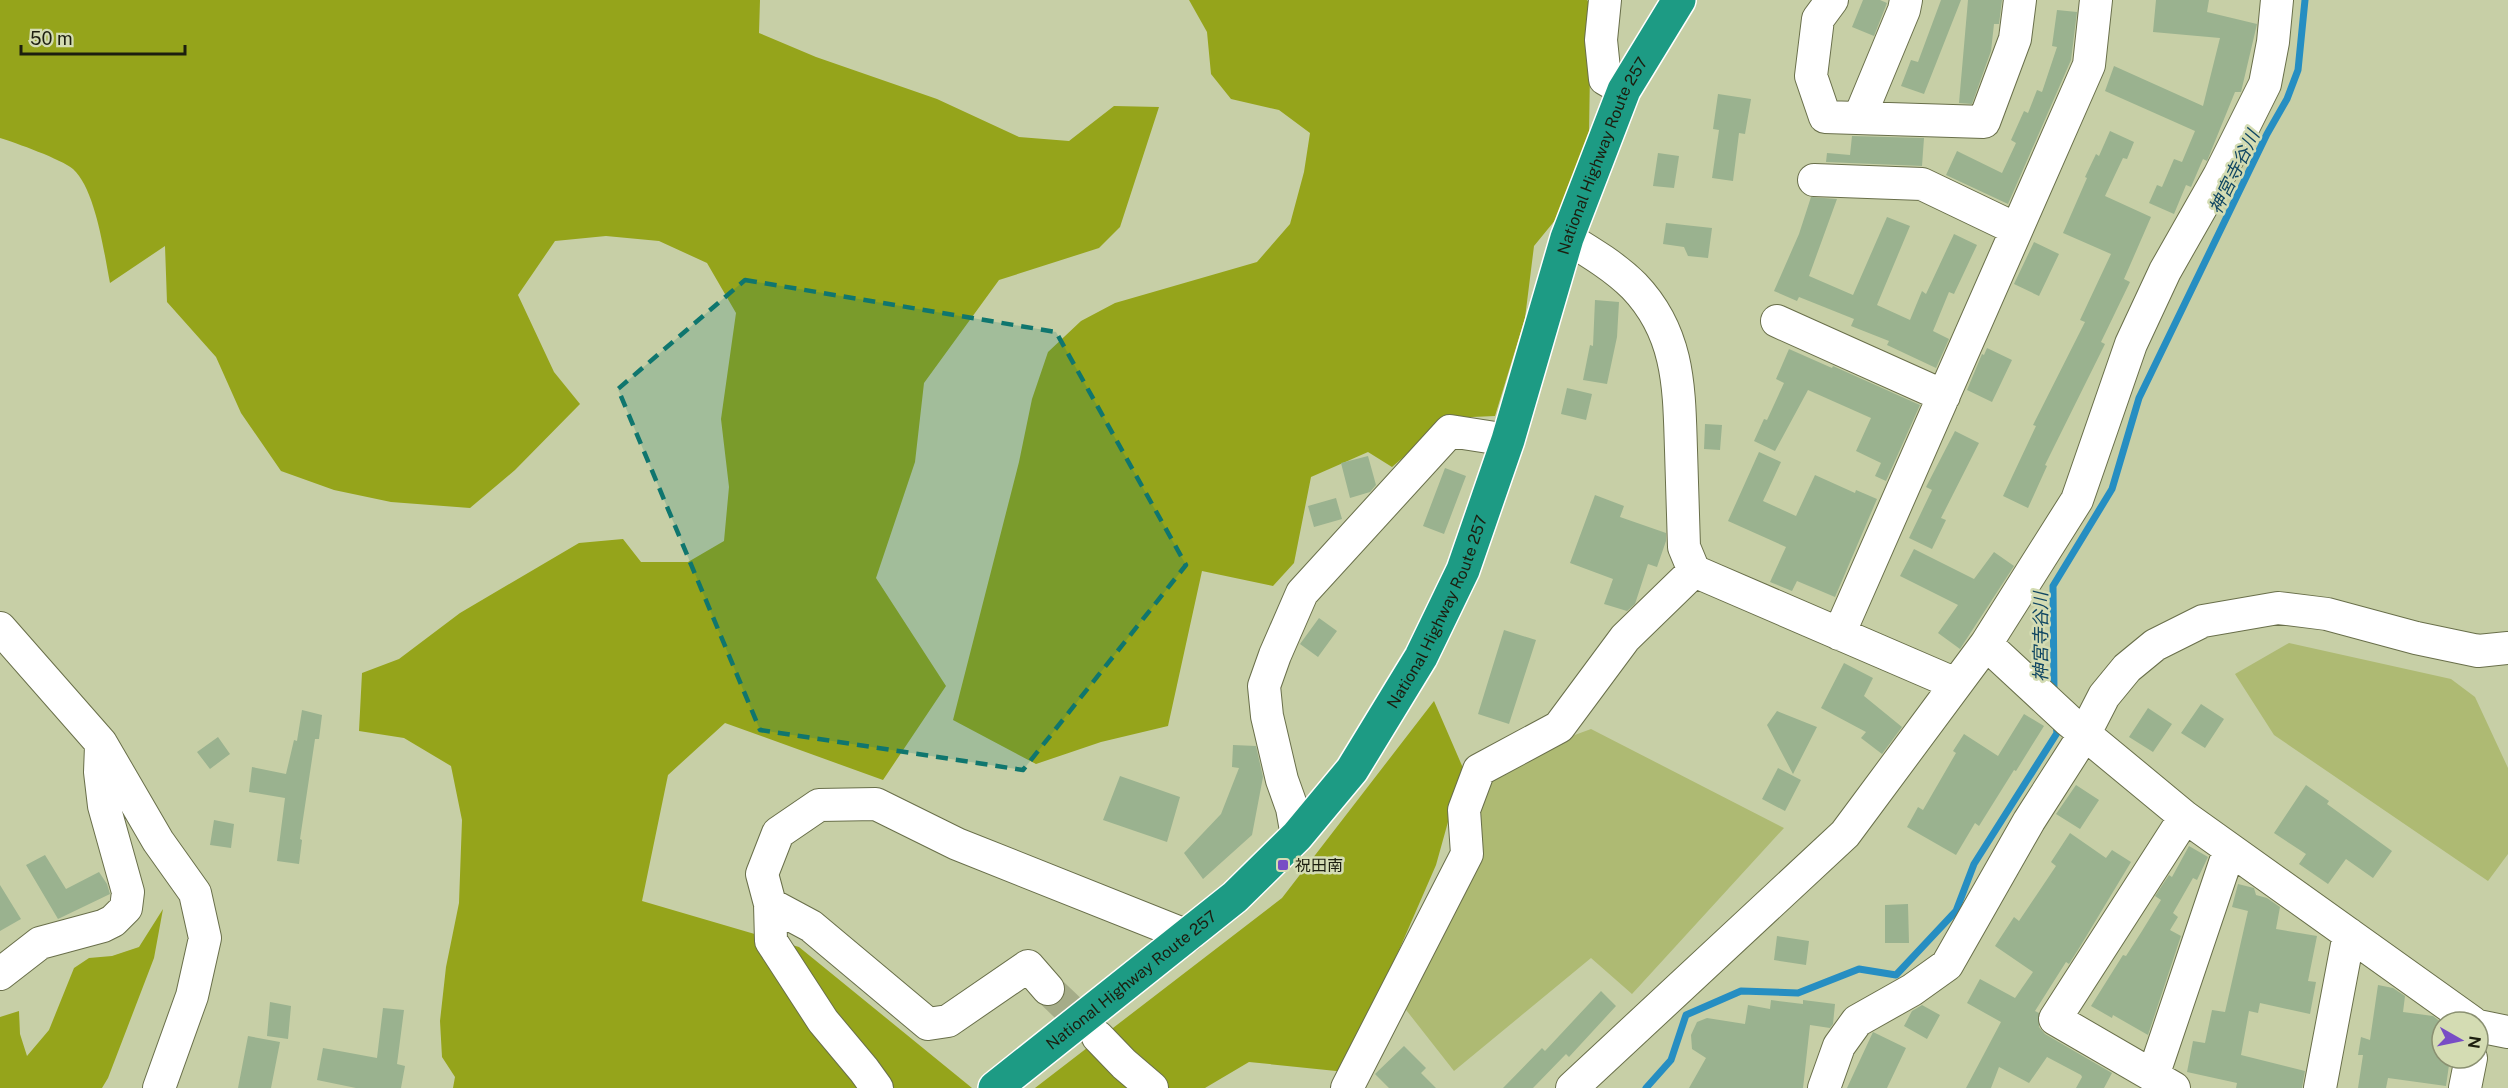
<svg xmlns="http://www.w3.org/2000/svg" width="2508" height="1088" font-family="'Public Sans','Noto Sans JP',sans-serif">
<style>
.green{fill:#aeba73}
.forest{fill:#95a41b}
.lines{fill:none;stroke-linecap:round;stroke-linejoin:round}
.stream{stroke:#268ec2;stroke-width:7}
.building{fill:#9ab28f}
.minor-tunnel{stroke:#a5ac88;stroke-width:32;stroke-dasharray:32 16;stroke-linecap:butt}
.minor-casing{stroke:#696f4a;stroke-width:34}
.highway-casing{stroke:#fff;stroke-width:36}
.minor{stroke:#fff;stroke-width:32}
.highway{stroke:#1d9b84;stroke-width:33}
.marked{fill:#0f766e;fill-opacity:0.2;stroke:#0f766e;stroke-width:4.5;stroke-dasharray:12 8;stroke-linejoin:round}
.poi-dot{fill:#784dc5;stroke:#d4dcb3;stroke-width:2}
.labels{text-anchor:middle;dominant-baseline:central;stroke-width:5;stroke-linejoin:round;paint-order:stroke}
.street-label{font-size:16px;fill:#1c1e0f;stroke:#d4dcb3}
.poi-label{font-size:16px;fill:#1c1e0f;stroke:#d4dcb3;text-anchor:start}
.water-label{font-size:18px;font-style:italic;fill:#104662;stroke:#d4dcb3}
</style>
<rect width="100%" height="100%" fill="#c7cfa6"/>
<!-- green -->
<path class="green" d="M2289,643L2451,679L2475,697L2508,768V854L2488,881L2274,735L2235,674Z
M1591,729L1784,828L1632,994L1591,958L1454,1071L1403,1006L1489,776L1518,756Z"/>
<!-- forest -->
<path class="forest" d="M0,0H760L759,33L816,57L937,99L1019,137L1069,141L1114,106L1159,107L1120,227L1099,248L999,280L924,383L915,462L876,578L946,686L883,780L725,723L668,775L642,901L799,947L972,1088H453L455,1077L442,1057L440,1021L446,967L459,903L462,820L451,766L404,738L359,731L362,673L399,659L460,613L579,543L623,539L641,562H688L724,541L729,487L721,419L736,313L707,263L659,241L606,236L555,241L518,295L554,372L580,404L515,470L470,508L391,502L334,490L281,471L241,413L216,357L167,302L165,246L110,283C104,253 96,190 73,169C61,159 16,143 0,138Z
M1189,0H1587L1591,6L1589,134L1570,202L1534,246L1525,318L1495,416L1449,418L1392,467L1368,452L1311,477L1294,563L1273,586L1202,571L1168,726L1101,742L1036,764L953,720L1019,462L1032,399L1048,352L1081,321L1115,303L1257,262L1290,224L1304,172L1310,133L1279,110L1231,99L1211,74L1207,32Z
M1434,701L1463,768L1436,865L1346,1072L1249,1062L1205,1088H1035L1282,898Z
M163,909L154,958L108,1078L102,1088H0V1017L19,1011L20,1034L27,1056L49,1030L74,968L89,958L112,956L139,947Z"/>
<g class="lines">
<!-- stream -->
<path class="stream" d="M2054,692L2053,586L2112,489L2139,398L2267,134L2287,99L2298,70L2305,0
M1646,1088L1671,1060L1686,1015L1741,991L1798,993L1859,969L1896,975L1956,911L1974,864L2057,733L2056,724"/>
</g>
<!-- building -->
<path class="building" d="M1863,0H1880L1887,3L1874,36L1852,27Z
M1941,0H1961L1924,94L1901,86L1911,60L1918,62Z
M1968,0H2002L1999,24H1994L1991,51L1972,104L1959,103Z
M2156,0H2209L2207,12L2257,24L2241,92H2235L2207,161L2203,159L2191,187L2186,185L2174,214L2149,203L2157,185L2162,187L2174,159L2182,162L2195,131L2105,91L2114,66L2203,106L2220,38L2153,32Z
M2057,10L2077,12L2071,60L2008,204L1946,175L1957,151L2002,173L2016,143L2011,140L2024,111L2028,113L2037,90L2042,92L2057,47L2052,46Z
M1718,94L1751,99L1745,134L1739,133L1733,181L1712,178L1719,130L1713,129Z
M2110,131L2134,142L2127,159L2123,158L2105,196L2151,217L2124,279L2130,282L2101,342L2105,344L2045,465L2047,466L2028,508L2003,496L2036,426L2033,425L2085,322L2080,320L2111,254L2063,233L2087,178L2085,177L2096,154L2099,156Z
M1852,136L1924,138L1922,166L1826,162L1827,153L1850,155Z
M1658,153L1679,156L1674,188L1653,186Z
M1811,197L1837,199L1809,276L1853,295L1887,217L1910,226L1877,305L1910,320L1922,291L1926,294L1954,234L1977,245L1954,294L1949,292L1933,331L1949,339L1936,368L1887,345L1889,341L1851,326L1854,319L1799,297L1797,301L1774,291L1799,234Z
M1666,223L1712,228L1708,258L1688,256L1684,247L1663,244Z
M2034,242L2059,254L2039,296L2014,284Z
M1595,300L1619,302L1617,337L1607,384L1583,380L1590,345L1593,346Z
M1987,348L2012,360L1992,402L1967,390L1982,354L1984,355Z
M1789,349L1832,368L1833,366L1920,405L1886,481L1875,476L1881,463L1856,451L1871,418L1808,390L1775,451L1754,441L1764,419L1767,420L1784,383L1776,379Z
M1567,388L1592,394L1586,420L1561,414Z
M1705,424L1722,425L1720,450L1704,449Z
M1955,431L1979,443L1941,518L1946,520L1932,549L1909,538L1932,490L1926,487Z
M1759,452L1781,462L1763,501L1796,516L1815,475L1855,493L1856,490L1877,499L1835,597L1797,581L1792,591L1770,582L1786,547L1728,521Z
M1368,456L1376,485L1370,492L1350,498L1341,463Z
M1445,468L1466,476L1444,534L1423,526Z
M1595,495L1624,506L1620,517L1666,533V541L1657,567L1648,564L1635,604L1627,611L1604,604L1613,579L1570,563Z
M1336,498L1342,519L1314,527L1308,506Z
M1914,549L1974,579L1994,552L2014,566L1960,649L1938,633L1958,605L1900,576Z
M1319,618L1337,631L1318,657L1300,644Z
M1504,630L1536,640L1509,724L1478,714Z
M1844,663L1873,678L1864,696L1902,727L1882,754L1861,738L1866,732L1821,708Z
M2201,704L2224,719L2205,748L2181,733Z
M2148,708L2172,724L2153,752L2129,737Z
M302,710L322,715L319,739H315L300,839L302,840L299,864L277,861L285,798L249,792L252,767L286,774L294,740L297,741Z
M1777,711L1817,727L1793,774L1767,725Z
M2024,714L2044,726L2016,771L2014,770L1979,826L1975,823L1956,855L1907,827L1918,807L1923,810L1956,753L1953,751L1964,734L1998,756Z
M218,737L230,754L210,769L197,752Z
M1233,745L1256,746L1263,777L1252,835L1203,879L1184,853L1221,814L1239,768L1232,767Z
M1778,768L1801,780L1785,811L1762,799Z
M1120,776L1180,797L1167,842L1103,820Z
M2076,785L2099,800L2080,829L2056,814Z
M2306,785L2329,801L2327,804L2392,851L2373,878L2346,859L2328,884L2299,864L2306,854L2274,833Z
M214,820L234,824L231,848L210,845Z
M2070,833L2106,858L2112,850L2131,862L2081,945L2069,964L2066,962L2035,1011L2039,1013V1027L2045,1034L2112,1073L2104,1088H2076L2082,1077L2081,1075L2047,1057L2029,1083L1999,1067L1991,1088H1966L2001,1022L1967,1003L1980,979L2015,998L2033,972L1995,946L2014,917L2019,921L2056,866L2051,862Z
M2189,846L2208,857L2197,880L2193,878L2173,913L2178,917L2170,930L2181,936L2148,1035L2113,1015L2112,1018L2091,1006L2123,955L2126,956L2142,931L2161,900L2155,896L2169,875L2172,877Z
M45,855L66,889L99,872L107,884L110,894L58,919L26,865Z
M2238,884L2254,888L2256,895L2267,898L2280,907L2276,929L2317,936L2308,981L2316,982L2310,1014L2260,1003L2258,1013L2249,1011L2241,1055L2305,1071L2302,1088H2236L2237,1083L2187,1072L2193,1041L2205,1043L2212,1010L2225,1012L2248,911L2232,907Z
M0,885L21,919L0,931Z
M1908,904L1909,943H1885V905Z
M1777,936L1809,941L1806,965L1774,960Z
M2378,985L2393,988L2405,996L2403,1012L2433,1016L2442,1023V1058H2450L2446,1086L2388,1078L2386,1088H2358L2363,1055H2358L2361,1037L2370,1040Z
M1601,991L1616,1006L1569,1057L1566,1054L1533,1088H1503L1542,1048L1545,1051Z
M1771,1000L1803,1004V1000L1835,1004L1833,1024L1830,1028L1810,1025L1803,1088H1689L1706,1058L1692,1049L1691,1035L1697,1022L1707,1018L1745,1024L1748,1005L1770,1009Z
M270,1002L291,1006L288,1039L267,1036Z
M1922,1005L1940,1015L1927,1039L1904,1026L1912,1011Z
M383,1008L404,1010L397,1064L405,1066L401,1088H356L317,1080L323,1048L377,1058Z
M1873,1032L1906,1048L1887,1088H1847Z
M248,1036L280,1042L271,1088H238Z
M1404,1046L1426,1068L1421,1073L1436,1088H1389L1375,1074Z"/>
<g class="lines">
<!-- minor-tunnel -->
<path class="minor-tunnel" d="M1048,989L1098,1037"/>
<defs>
<path id="minor" d="M1605,0L1601,40L1605,79L1624,90
M1832,0L1818,19L1811,76L1825,117L1984,122L2015,39L2020,0
M1860,116L1904,10L1906,0
M1814,180L1922,184L2016,229
M1567,238C1590,252 1615,267 1634,286C1680,334 1679,389 1681,450C1682,482 1683,515 1684,547L1694,571L1956,684
M1777,321L1944,396
M0,628L101,743L158,841L195,893L205,938L192,996L159,1088
M1839,634L2089,65L2096,0
M1986,644L2069,721L2185,817L2472,1022
M1297,836L1292,808L1282,780L1267,716L1264,686L1275,655L1302,593L1450,431L1508,440
M770,904L811,926L928,1024L948,1021L1028,966L1048,989
M0,974L40,943L103,926L113,921L126,908L128,892L104,806L100,772L101,746
M2478,1026L2508,1032
M1098,1037L1124,1064L1152,1088
M2153,1076L2229,851
M877,1088L864,1070L823,1021L771,941L770,904L762,874L778,833L819,805L876,804L957,844L1188,936
M1347,1088L1467,854L1464,810L1479,770L1559,727L1625,638L1694,571
M1572,1088L1845,834L1986,644L2077,500L2131,344L2165,271L2219,176L2265,84L2273,42L2277,0
M1824,1088L1839,1046L1857,1021L1912,990L1947,965L2029,821L2084,735L2104,696L2127,668L2155,645L2203,621L2278,608L2327,614L2416,638L2478,651L2508,648
M2174,1088L2055,1019L2185,817
M2320,1088L2349,934
M2465,1088L2471,1058"/>
<g id="highway">
<path id="s1" d="M995,1088L1235,897L1297,836L1352,770L1421,657L1463,570L1508,440L1567,238L1624,90L1679,0"/>
</g>
</defs>
<!-- minor casing -->
<use href="#minor" class="minor-casing"/>
<!-- highway casing -->
<use href="#highway" class="highway-casing"/>
<!-- minor -->
<use href="#minor" class="minor"/>
<!-- highway -->
<use href="#highway" class="highway"/>
</g>
<!-- marked area -->
<path class="marked" d="M745,280L1056,332L1186,565L1023,770L760,730L618,389Z"/>
<!-- markers -->
<rect class="poi-dot" x="1277" y="859" width="12" height="12" rx="3"/>
<g class="labels">
<!-- street labels -->
<g class="street-label">
<text stroke="none"><textPath href="#s1" startOffset="1146">National Highway Route 257</textPath></text>
<text stroke="none"><textPath href="#s1" startOffset="660">National Highway Route 257</textPath></text>
<text stroke="none"><textPath href="#s1" startOffset="174">National Highway Route 257</textPath></text>
</g>
<!-- poi labels -->
<g class="poi-label">
<text x="1295" y="865">祝田南</text>
</g>
<!-- water labels -->
<g class="water-label">
<text transform="translate(2234 172) rotate(-64)">神宮寺谷川</text>
<text transform="translate(2040 637) rotate(-90)">神宮寺谷川</text>
</g>
</g>
<!-- north arrow -->
<g transform="translate(2460 1040) rotate(99)"><circle r="28" fill="#d4dcb3" stroke="#8a9071" stroke-width="1.5"/>
<path d="M0-4.5L10 22L0 15L-10 22Z" fill="#784dc5"/>
<text y="-9" font-size="16" font-weight="bold" text-anchor="middle" fill="#1c1e0f">N</text>
</g>
<!-- scale -->
<path d="M21 45v9h164v-9" fill="none" stroke="#1c1e0f" stroke-width="3"/>
<text x="30" y="45" font-size="18" fill="#1c1e0f" stroke="#d4dcb3" stroke-width="4.5" paint-order="stroke">50 m</text>
</svg>
